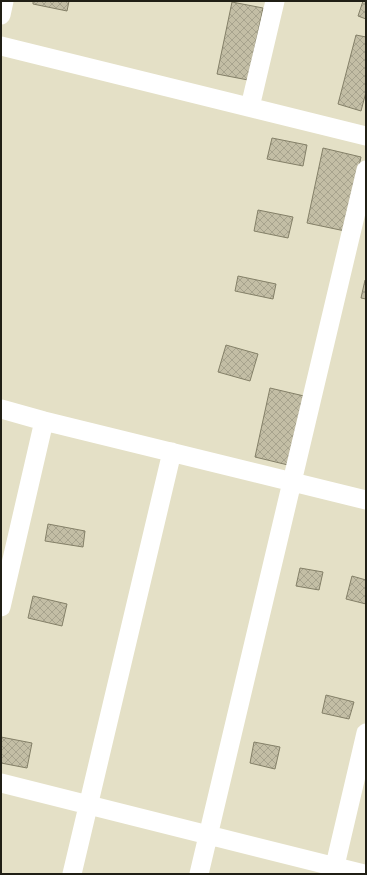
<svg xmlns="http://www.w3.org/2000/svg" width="367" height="875" font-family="Ubuntu,sans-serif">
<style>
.building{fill:url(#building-cross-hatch);stroke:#848068}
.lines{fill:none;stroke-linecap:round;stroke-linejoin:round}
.minor{stroke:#fff;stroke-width:19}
</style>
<defs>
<pattern id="building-cross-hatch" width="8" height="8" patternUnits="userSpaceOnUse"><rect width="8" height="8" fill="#c3bea5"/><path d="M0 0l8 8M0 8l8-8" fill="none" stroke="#a7a38d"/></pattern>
</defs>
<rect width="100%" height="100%" fill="#e4e0c6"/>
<!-- building -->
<path class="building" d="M33,1H69L67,11L33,4Z
M363,1H366V19L358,16Z
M232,2L263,8L248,80L217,74Z
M356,35L366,37V92L361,111L338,104Z
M272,138L307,145L303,166L267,159Z
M323,148L361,157L345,231L307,223Z
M258,210L293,217L288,238L254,231Z
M238,276L276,284L273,299L235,291Z
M365,280H366V299L361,298Z
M226,345L258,354L250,381L218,372Z
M270,388L304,396L288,465L255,457Z
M48,524L85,531L83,547L45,541Z
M300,568L323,572L319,590L296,586Z
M352,576L366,580V604L346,599Z
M33,596L67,604L62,626L28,618Z
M326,695L354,702L349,719L322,713Z
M1,737L32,743L27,768L1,763Z
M254,742L280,747L275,769L250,763Z"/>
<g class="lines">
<!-- minor -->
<path class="minor" d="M1,15L4,1
M1,46L366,136
M250,107L275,1
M1,409L44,421L366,500
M1,607L44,421
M1,783L364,874
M72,874L172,452
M199,874L366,170
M333,874L366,733"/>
</g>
<!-- border -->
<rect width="367" height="875" fill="none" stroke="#201f15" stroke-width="4"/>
</svg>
